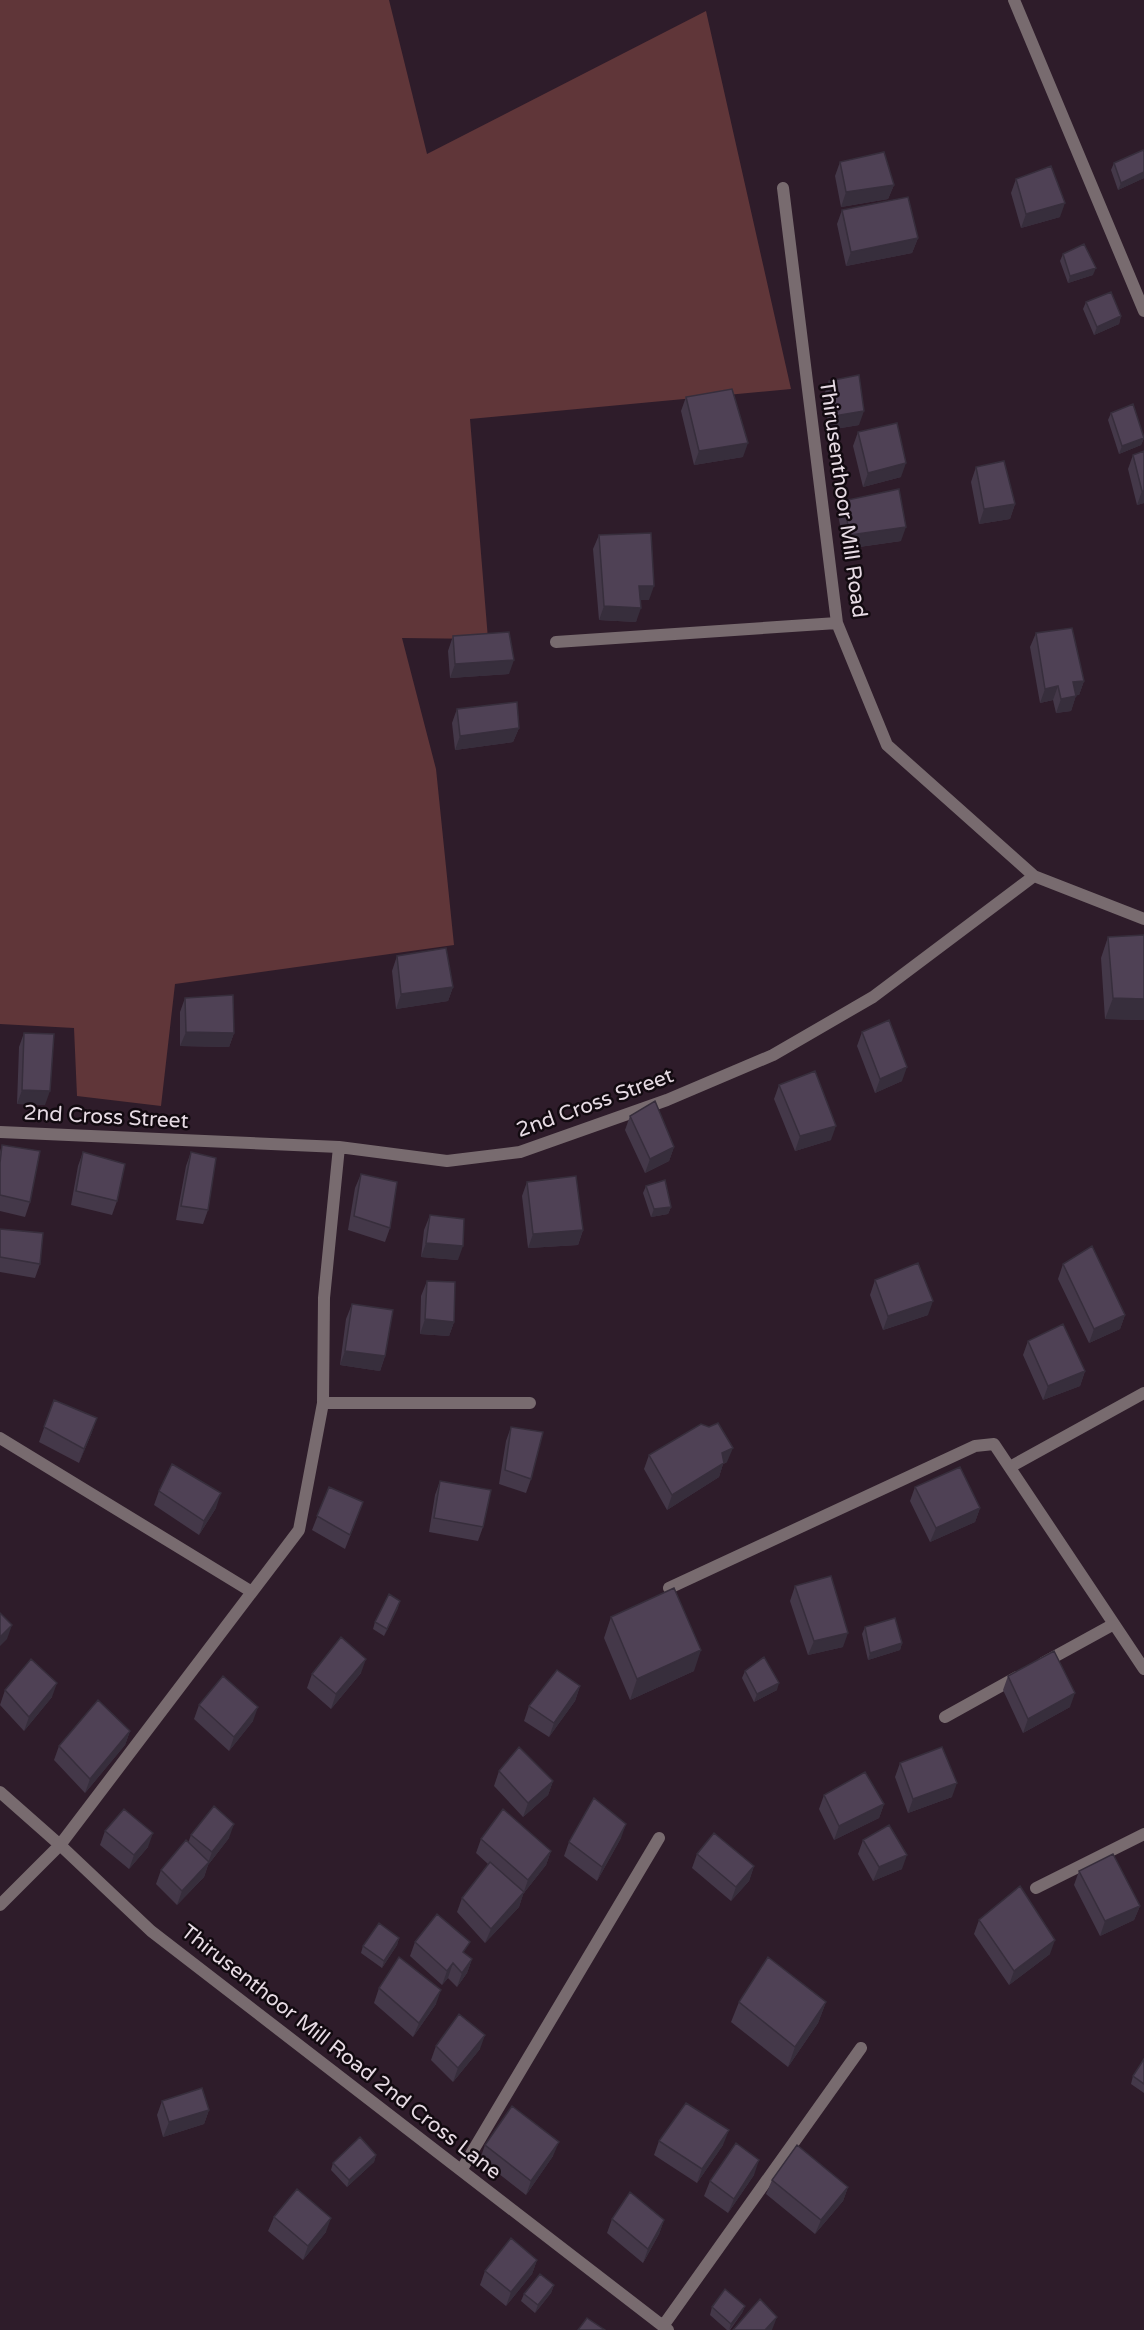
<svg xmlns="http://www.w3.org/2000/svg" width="1144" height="2330" font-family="'Varela Round',sans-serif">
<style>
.green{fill:#603639}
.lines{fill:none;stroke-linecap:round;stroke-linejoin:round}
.street{stroke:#786b6f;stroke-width:12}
.wall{fill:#443849}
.shaded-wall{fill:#372e3c}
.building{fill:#4f4155;stroke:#372e3c;stroke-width:1.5}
.labels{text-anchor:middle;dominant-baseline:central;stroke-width:5;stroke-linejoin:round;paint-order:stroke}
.street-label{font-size:21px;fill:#e7dbe4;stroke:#120a10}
</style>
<rect width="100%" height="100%" fill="#2e1c2a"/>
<!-- green -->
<path class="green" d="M0,0H389L427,154L706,11L791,389L470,419L488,639L402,638L436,769L454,945L175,984L161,1106L77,1096L74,1028L0,1024Z"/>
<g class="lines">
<!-- street -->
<path class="street" d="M1014,0L1144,311
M783,188L837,623L887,745L1034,876L1144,919
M556,642L837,623
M0,1132L339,1147L447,1161L520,1152L667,1100L773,1055L873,997L1034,876
M323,1403H530
M0,1438L252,1592
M1010,1467L1144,1393
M669,1588L975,1446L994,1444L1144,1669
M1043,1663L1114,1624
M945,1717L1017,1677
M0,1792L60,1845L151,1931L668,2330
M1036,1888L1144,1834
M0,1905L60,1845L299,1530L323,1403L324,1298L339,1147
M462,2169L659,1838
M663,2326L861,2048"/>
</g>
<!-- wall -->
<path class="wall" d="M1144,152V178L1118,190L1111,170L1114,163Z
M840,162L894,185L888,199L841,207L835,176Z
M1016,179L1060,217L1021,228L1011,193Z
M842,210L918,238L912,253L846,266L837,224Z
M1063,254L1093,275L1068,283L1060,261Z
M1086,302L1121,316L1119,324L1094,335L1083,309Z
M829,381L859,425L829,430L824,395Z
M686,397L743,457L694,465L681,411Z
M1111,413L1144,438L1141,445L1119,454L1108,420Z
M858,432L901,477L863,487L853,446Z
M1144,451V503L1137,505L1128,469L1133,455Z
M976,467L1015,504L1010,519L979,524L971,482Z
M843,501L901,541L845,549L838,515Z
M599,535L649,600H641L636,622L599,620L593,549Z
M1036,633L1084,681L1079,695H1076L1071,711L1056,713L1053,700L1040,703L1030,647Z
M453,636L509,674L450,678L448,651Z
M457,709L519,728L513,742L455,750L452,723Z
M1144,935V1020L1105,1019L1101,958L1108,937Z
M397,956L453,987L448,1001L396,1009L392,971Z
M185,998L234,1033L229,1047L180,1046V1012Z
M862,1032L902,1081L875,1093L857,1046Z
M24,1033L45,1105L17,1104L19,1047Z
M779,1085L831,1140L795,1151L774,1099Z
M630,1116L674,1147L669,1161L645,1173L625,1130Z
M2,1145L30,1202L25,1217L0,1211V1152Z
M83,1152L117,1201L112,1215L71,1205L78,1166Z
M191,1152L208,1210L203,1224L176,1220L186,1166Z
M361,1174L390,1228L385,1242L348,1230L355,1188Z
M527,1182L583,1230L578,1245L528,1248L522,1196Z
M646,1186L671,1207L668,1214L651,1217L643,1193Z
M430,1215L458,1260L421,1257L424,1230Z
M0,1229L40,1264L35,1278L0,1272Z
M1063,1264L1125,1315L1120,1329L1089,1343L1058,1279Z
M875,1280L928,1315L883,1330L870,1295Z
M427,1281L454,1322L449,1336L420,1334L421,1296Z
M352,1304L385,1356L380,1371L340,1365L346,1319Z
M1028,1341L1085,1371L1080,1386L1043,1400L1023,1355Z
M54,1400L92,1432L79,1463L39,1442Z
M511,1427L531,1479L526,1493L499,1484L506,1441Z
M649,1455L727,1462L723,1464L719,1477L667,1510L644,1469Z
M440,1481L483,1527L478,1541L429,1532L435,1495Z
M329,1487L358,1516L345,1549L312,1530Z
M915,1487L980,1508L975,1522L930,1542L910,1501Z
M159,1491L216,1508L199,1535L154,1505Z
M795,1586L843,1647L808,1655L790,1601Z
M398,1608L384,1636L373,1629L375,1622Z
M611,1617L694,1671L630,1700L604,1638Z
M865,1627L902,1643L900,1650L868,1660L862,1634Z
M745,1671L777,1690L754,1702L742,1678Z
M361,1673L331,1709L307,1688L312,1674Z
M1008,1676L1070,1707L1023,1733L1003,1690Z
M580,1686L575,1701L549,1737L524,1721L529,1706Z
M5,1690L52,1697L24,1731L0,1705Z
M199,1705L253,1721L229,1751L194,1719Z
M130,1731L125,1745L85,1793L54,1760L59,1746Z
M900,1763L952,1797L908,1813L895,1777Z
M499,1771L553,1781L548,1795L523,1817L494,1786Z
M824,1795L884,1804L879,1818L834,1840L819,1809Z
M105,1831L148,1847L129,1869L100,1845Z
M191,1835L229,1838L208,1865L204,1877L177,1905L156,1884L161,1870L188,1843Z
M621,1838L597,1881L564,1856L569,1842Z
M481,1839L551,1851L546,1865L523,1894L519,1907L485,1943L457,1912L462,1898L488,1864L476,1853Z
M863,1840L902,1869L873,1881L858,1854Z
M697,1854L754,1866L749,1881L731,1901L692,1868Z
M1079,1871L1140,1906L1134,1920L1100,1936L1074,1885Z
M979,1920L1050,1954L1009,1985L974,1934Z
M399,1938L397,1945L382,1968L361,1953L363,1946Z
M415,1942L465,1954L472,1959L467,1973L457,1987L448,1978L442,1985L410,1956Z
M379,1988L436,2004L413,2037L374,2003Z
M739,2002H826L818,2023L788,2067L731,2022Z
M436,2046L480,2049L453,2082L431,2060Z
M1144,2059V2093L1131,2084L1133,2076Z
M162,2101L209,2110L204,2124L163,2137L157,2115Z
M659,2141L723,2145L697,2183L654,2155Z
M485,2145L553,2156L526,2195L480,2159Z
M376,2155L374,2162L347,2187L331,2170L333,2163Z
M754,2175L728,2213L704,2196L710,2181Z
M772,2180L848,2187L843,2201L815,2234L766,2194Z
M274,2217L326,2232L303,2260L268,2231Z
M612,2219L664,2220L659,2234L643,2263L607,2233Z
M537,2260L532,2274L506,2306L480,2285L485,2271Z
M554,2285L551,2293L535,2313L521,2301L524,2294Z
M745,2306L742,2313L730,2330H727L710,2315L712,2307Z"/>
<!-- shaded-wall -->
<path class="shaded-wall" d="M1144,172V178L1118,190L1121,183Z
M894,185L888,199L841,207L846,192Z
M1065,203L1060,217L1021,228L1026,214Z
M918,238L912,253L846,266L851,252Z
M1096,268L1093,275L1068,283L1070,276Z
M1121,316L1119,324L1094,335L1097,327Z
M864,411L859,425L829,430L834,416Z
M1144,438L1141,445L1119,454L1122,446Z
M748,443L743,457L694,465L699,451Z
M906,463L901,477L863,487L868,473Z
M1142,491H1144V503L1137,505Z
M1015,504L1010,519L979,524L984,509Z
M906,527L901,541L845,549L850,535Z
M639,586H654L649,600H634Z
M604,606L641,608L636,622L599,620Z
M514,660L509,674L450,678L455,664Z
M1084,681L1079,695L1068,697L1073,682Z
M1058,686L1053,700L1040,703L1045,689Z
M1076,696L1071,711L1056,713L1061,699Z
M519,728L513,742L455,750L460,736Z
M453,987L448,1001L396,1009L401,994Z
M1113,998L1144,999V1020L1105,1019Z
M186,1032L234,1033L229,1047L180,1046Z
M907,1067L902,1081L875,1093L880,1079Z
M22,1090L50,1091L45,1105L17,1104Z
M836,1126L831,1140L795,1151L800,1136Z
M674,1147L669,1161L645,1173L650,1159Z
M671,1207L668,1214L651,1217L654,1209Z
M583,1230L578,1245L528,1248L533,1234Z
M426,1243L463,1246L458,1260L421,1257Z
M933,1301L928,1315L883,1330L888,1316Z
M1125,1315L1120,1329L1089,1343L1094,1329Z
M425,1319L454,1322L449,1336L420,1334Z
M345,1351L385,1356L380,1371L340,1365Z
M1085,1371L1080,1386L1043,1400L1048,1386Z
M97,1418L92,1432L79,1463L84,1449Z
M733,1448L727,1462L723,1464L719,1477L667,1510L672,1495L722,1453Z
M221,1493L216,1508L199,1535L204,1521Z
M980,1508L975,1522L930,1542L936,1528Z
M400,1601L398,1608L384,1636L387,1629Z
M12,1625L7,1639L0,1646V1637Z
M848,1633L843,1647L808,1655L814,1641Z
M902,1643L900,1650L868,1660L870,1653Z
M701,1650L694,1671L630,1700L637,1679Z
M366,1659L361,1673L331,1709L336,1694Z
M57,1683L52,1697L24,1731L29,1717Z
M779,1683L777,1690L754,1702L757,1694Z
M580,1686L575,1701L549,1737L554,1723Z
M1075,1693L1070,1707L1023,1733L1028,1719Z
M258,1707L253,1721L229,1751L234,1737Z
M130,1731L125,1745L85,1793L90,1779Z
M553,1781L548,1795L523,1817L528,1803Z
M957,1783L952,1797L908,1813L913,1799Z
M884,1804L879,1818L834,1840L839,1826Z
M234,1824L229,1838L208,1865L204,1877L177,1905L182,1891L208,1863L212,1852Z
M626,1824L621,1838L597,1881L602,1867Z
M153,1833L148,1847L129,1869L134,1855Z
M551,1851L546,1865L523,1894L528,1880Z
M907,1855L902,1869L873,1881L879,1867Z
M754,1866L749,1881L731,1901L736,1887Z
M524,1892L519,1907L485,1943L491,1929Z
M1140,1906L1134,1920L1100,1936L1105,1921Z
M399,1938L397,1945L382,1968L384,1961Z
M1055,1940L1050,1954L1009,1985L1014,1971Z
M472,1959L467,1973L457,1987L462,1973Z
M453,1963L448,1978L442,1985L447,1971Z
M441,1990L436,2004L413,2037L419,2023Z
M826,2002L818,2023L788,2067L795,2047Z
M485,2035L480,2049L453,2082L458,2068Z
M209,2110L204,2124L163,2137L169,2122Z
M729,2130L723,2145L697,2183L702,2169Z
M559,2142L553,2156L526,2195L531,2181Z
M376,2155L374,2162L347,2187L349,2180Z
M759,2160L754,2175L728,2213L734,2199Z
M848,2187L843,2201L815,2234L821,2220Z
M331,2218L326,2232L303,2260L308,2246Z
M664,2220L659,2234L643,2263L648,2249Z
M537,2260L532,2274L506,2306L511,2292Z
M554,2285L551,2293L535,2313L538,2305Z
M745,2306L742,2313L729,2330L731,2324Z
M777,2317L772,2330H765Z"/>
<!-- building -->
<path class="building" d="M1143,150L1144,152V172L1121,183L1114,163Z
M884,152L894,185L846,192L840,162Z
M1051,166L1065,203L1026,214L1016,179Z
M908,197L918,238L851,252L842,210Z
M1084,244L1096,268L1070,276L1063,254Z
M1111,292L1121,316L1097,327L1086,302Z
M859,375L864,411L834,416L829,381Z
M732,389L748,443L699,451L686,397Z
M1133,404L1144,438L1122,446L1111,413Z
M897,423L906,463L868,473L858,432Z
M1144,451V491H1142L1133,455Z
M1004,461L1015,504L984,509L976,467Z
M899,489L906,527L850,535L843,501Z
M651,533L654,586H639L641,608L604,606L599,535Z
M1072,628L1084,681L1073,682L1076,696L1061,699L1058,686L1045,689L1036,633Z
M509,632L514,660L455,664L453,636Z
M517,702L519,728L460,736L457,709Z
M1144,935V999L1113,998L1108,937Z
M446,948L453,987L401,994L397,956Z
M233,995L234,1033L186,1032L185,998Z
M889,1020L907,1067L880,1079L862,1032Z
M24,1033L54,1034L50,1091L22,1090Z
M815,1071L836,1126L800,1136L779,1085Z
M655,1101L674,1147L650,1159L630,1116Z
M2,1145L40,1151L30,1202L0,1195V1163Z
M83,1152L125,1164L117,1201L76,1191Z
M191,1152L216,1158L208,1210L181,1206Z
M361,1174L397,1182L390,1228L354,1216Z
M576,1176L583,1230L533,1234L527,1182Z
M665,1180L671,1207L654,1209L646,1186Z
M430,1215L464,1219L463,1246L426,1243Z
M0,1229L43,1233L40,1264L0,1257Z
M1092,1246L1125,1315L1094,1329L1063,1264Z
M918,1263L933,1301L888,1316L875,1280Z
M427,1281L455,1282L454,1322L425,1319Z
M352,1304L393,1310L385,1356L345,1351Z
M1063,1324L1085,1371L1048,1386L1028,1341Z
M54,1400L97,1418L84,1449L44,1427Z
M718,1423L733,1448L722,1453L724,1463L672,1495L649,1455L701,1424L709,1427Z
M511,1427L543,1432L531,1479L505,1470Z
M172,1464L221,1493L204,1521L159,1491Z
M960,1467L980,1508L936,1528L915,1487Z
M440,1481L491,1490L483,1527L434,1518Z
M329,1487L363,1502L350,1535L317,1516Z
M831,1576L848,1633L814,1641L795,1586Z
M674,1588L701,1650L637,1679L611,1617Z
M389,1594L400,1601L387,1629L375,1622Z
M0,1613L12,1625L0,1637Z
M895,1618L902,1643L870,1653L865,1627Z
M341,1637L366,1659L336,1694L312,1674Z
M1054,1651L1075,1693L1028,1719L1008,1676Z
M764,1657L779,1683L757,1694L745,1671Z
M31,1659L57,1683L29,1717L5,1690Z
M557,1670L580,1686L554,1723L529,1706Z
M223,1676L258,1707L234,1737L199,1705Z
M98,1700L130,1731L90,1779L59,1746Z
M519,1747L553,1781L528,1803L499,1771Z
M942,1747L957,1783L913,1799L900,1763Z
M865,1772L884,1804L839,1826L824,1795Z
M594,1798L626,1824L602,1867L569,1842Z
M214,1806L234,1824L212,1852L191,1835Z
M124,1809L153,1833L134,1855L105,1831Z
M503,1809L551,1851L528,1880L481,1839Z
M889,1825L907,1855L879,1867L863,1840Z
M714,1833L754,1866L736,1887L697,1854Z
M186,1840L209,1862L182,1891L161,1870Z
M1113,1854L1140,1906L1105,1921L1079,1871Z
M490,1862L524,1892L491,1929L462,1898Z
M1020,1886L1055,1940L1014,1971L979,1920Z
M437,1914L470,1942L463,1952L472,1959L462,1973L453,1963L447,1971L415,1942Z
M379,1923L399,1938L384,1961L363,1946Z
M399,1957L441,1990L419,2023L379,1988Z
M768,1957L826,2002L795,2047L739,2002Z
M459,2014L485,2035L458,2068L436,2046Z
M1144,2059V2084L1133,2076Z
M202,2088L209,2110L169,2122L162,2101Z
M686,2103L729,2130L702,2169L659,2141Z
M512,2106L559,2142L531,2181L485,2145Z
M360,2137L376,2155L349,2180L333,2163Z
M736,2143L759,2160L734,2199L710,2181Z
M797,2145L848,2187L821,2220L772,2180Z
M297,2189L331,2218L308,2246L274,2217Z
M630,2192L664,2220L648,2249L612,2219Z
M511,2238L537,2260L511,2292L485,2271Z
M540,2274L554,2285L538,2305L524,2294Z
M725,2289L745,2306L731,2324L712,2307Z
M760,2299L777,2317L765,2330H733Z
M587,2318L605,2330H578Z"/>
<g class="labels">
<!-- street labels -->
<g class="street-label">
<text transform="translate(843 499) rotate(82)">Thirusenthoor Mill Road</text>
<text transform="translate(595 1103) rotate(-20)">2nd Cross Street</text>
<text transform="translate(106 1117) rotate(3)">2nd Cross Street</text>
<text transform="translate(341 2052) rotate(38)">Thirusenthoor Mill Road 2nd Cross Lane</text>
</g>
</g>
</svg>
